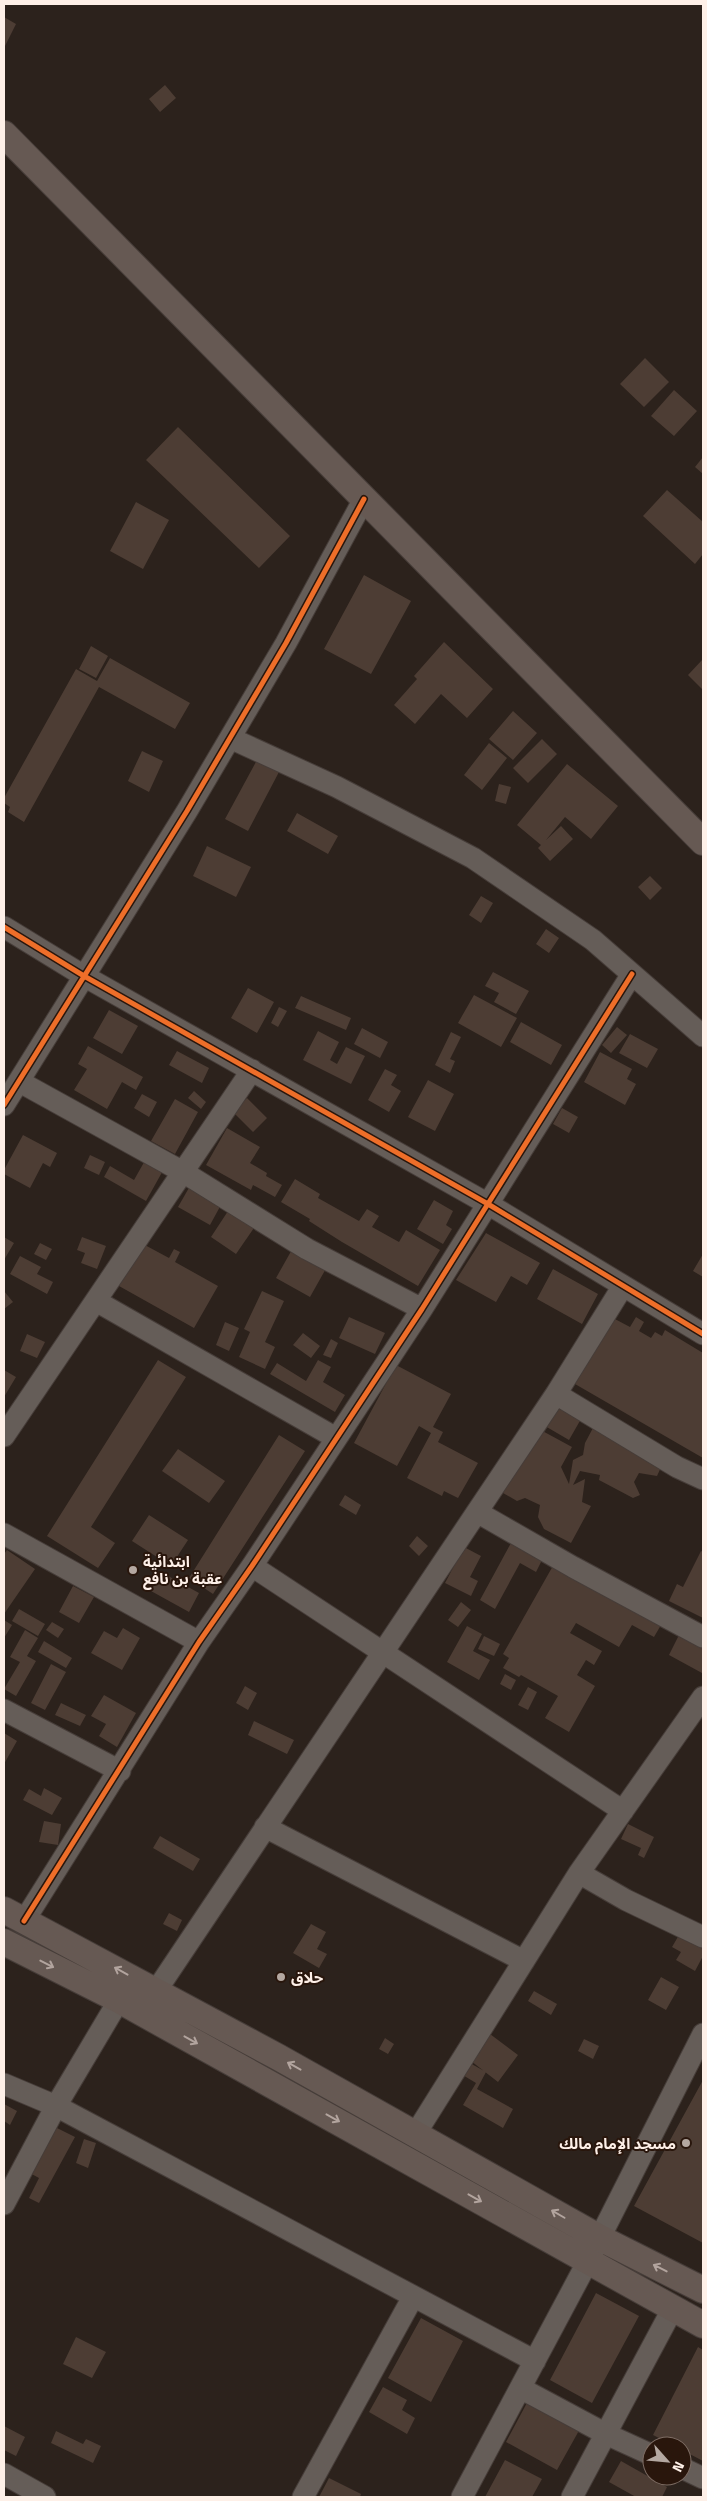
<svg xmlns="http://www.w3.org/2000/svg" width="707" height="2501" font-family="'Titillium Web','Noto Sans Arabic',sans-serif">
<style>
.building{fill:#4d3d34}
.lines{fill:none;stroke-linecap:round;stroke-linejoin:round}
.minor-casing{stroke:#463d39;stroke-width:23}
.major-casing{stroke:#463d39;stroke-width:28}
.minor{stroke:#655d58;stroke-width:21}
.major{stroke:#665953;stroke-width:26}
.cycleway-casing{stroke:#29160c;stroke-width:8}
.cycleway{stroke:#ee6e29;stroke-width:5}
.oneway{stroke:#b2a49e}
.poi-dot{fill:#b4a8a1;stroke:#29160c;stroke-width:2}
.labels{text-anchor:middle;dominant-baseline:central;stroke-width:4;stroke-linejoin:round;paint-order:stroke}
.poi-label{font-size:15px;font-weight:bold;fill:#fef0e8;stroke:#29160c;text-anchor:start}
</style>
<rect width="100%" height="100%" fill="#2c221c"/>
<!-- building -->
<path class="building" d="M4,17L16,24L5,46L4,45Z
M165,85L176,98L160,112L149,99Z
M645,358L669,382L644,407L620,384Z
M674,390L697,411L674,436L651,416Z
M178,427L290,536L259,568L146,460Z
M703,457V474L695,467Z
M667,490L703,522V554L695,564L643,516Z
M136,502L169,520L143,569L110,551Z
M364,575L411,601L371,674L324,649Z
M444,642L493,689L467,718L441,694L415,724L394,705L417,679L414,676Z
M91,646L108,656L96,678L79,669Z
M110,658L190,703L175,729L99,687L24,822L8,812L10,807L4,803V798L76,669L97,681Z
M703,659V690L688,675Z
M513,711L537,733L513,760L489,739Z
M542,739L557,754L528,783L513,768Z
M489,743L507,758L482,790L464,775Z
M142,751L163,761L149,792L128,781Z
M257,760L279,772L248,831L225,819Z
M567,764L618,806L591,839L565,817L546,840L561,826L573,839L550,861L538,848L541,845L517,825Z
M499,784L511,787L506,804L495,801Z
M297,813L338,836L328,854L287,831Z
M207,846L251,867L236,897L193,876Z
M650,876L662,888L650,900L638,887Z
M481,896L493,903L481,923L469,915Z
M546,929L559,938L549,953L536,944Z
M493,972L529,991L516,1014L494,1002L499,993L485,986Z
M248,988L274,1002L257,1033L231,1018Z
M474,995L517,1018L501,1047L458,1023Z
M301,996L351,1018L346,1030L295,1008Z
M279,1007L287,1011L278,1027L271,1023Z
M109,1010L138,1026L122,1054L93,1038Z
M521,1022L562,1045L551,1065L510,1042Z
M617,1027L627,1035L611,1053L602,1045Z
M362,1028L388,1042L380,1058L354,1044Z
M318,1031L339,1042L330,1060L337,1064L346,1047L365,1056L351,1084L303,1060Z
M451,1032L461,1037L450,1059L455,1061L450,1073L435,1065Z
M630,1034L658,1049L647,1068L619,1053Z
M88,1046L143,1077L136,1090L122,1082L107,1109L74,1090L87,1069L78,1064Z
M177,1051L209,1068L202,1083L169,1065Z
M600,1052L632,1069L627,1079L636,1084L625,1105L584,1082Z
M385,1069L397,1075L391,1085L401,1091L389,1112L368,1100Z
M428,1080L454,1094L435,1131L408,1117Z
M194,1091L206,1102L201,1109L188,1098Z
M142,1094L157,1102L149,1117L134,1108Z
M247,1098L267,1118L253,1132L233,1112Z
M175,1099L198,1112L175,1154L151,1141Z
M562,1108L578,1117L569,1133L553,1124Z
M227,1128L260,1147L250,1163L267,1173L266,1176L282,1185L275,1197L253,1185L251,1190L206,1165Z
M23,1135L57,1153L50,1167L43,1163L30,1188L4,1174V1170Z
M90,1155L105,1162L99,1175L84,1168Z
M147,1157L165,1167L146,1201L104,1177L110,1166L134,1180Z
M295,1179L320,1194L318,1198L359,1221L367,1209L379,1216L372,1227L399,1242L406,1230L440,1250L418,1286L342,1242L309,1221L310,1219L281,1202Z
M190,1186L222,1203L210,1225L178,1207Z
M434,1200L453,1211L446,1225L452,1229L443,1244L417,1229Z
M230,1208L256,1225L236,1254L211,1237Z
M486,1233L540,1263L527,1285L511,1276L496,1302L456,1280Z
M4,1237L14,1243L4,1260Z
M82,1237L106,1246L97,1269L81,1263L85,1253L77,1250Z
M40,1243L52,1249L46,1260L34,1254Z
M143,1244L169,1258L174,1249L180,1252L175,1262L218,1286L194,1328L119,1286Z
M294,1246L328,1265L310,1297L276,1278Z
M703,1254V1277L693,1271Z
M20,1256L41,1267L37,1274L53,1282L47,1294L10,1274Z
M553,1269L598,1294L582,1324L537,1299Z
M4,1291L13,1302L4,1309Z
M262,1291L284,1301L265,1342L275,1347L265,1369L239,1357L250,1332L244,1329Z
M349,1317L385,1333L375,1354L339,1338Z
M636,1317L644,1322L639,1331L651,1338L655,1332L662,1336L665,1330L703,1353V1458L575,1384L613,1318L630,1327Z
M225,1322L239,1328L229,1351L216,1345Z
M303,1333L320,1346L311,1358L293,1345Z
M27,1334L45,1342L37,1358L20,1351Z
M331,1339L338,1343L331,1358L323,1355Z
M158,1360L186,1377L91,1527L115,1543L98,1568L47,1536Z
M318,1360L331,1367L323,1382L345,1395L335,1412L270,1374L277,1363L306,1381Z
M396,1365L451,1394L433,1427L443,1432L438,1442L478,1463L458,1498L444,1491L442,1496L407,1478L431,1433L419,1426L397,1466L354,1443Z
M4,1370L16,1377L4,1397Z
M557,1405L581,1419L569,1440L545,1426Z
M594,1426L663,1463L657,1476L639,1473L634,1482L640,1495L633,1498L599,1480L600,1475L580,1471L573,1485L585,1479L582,1502L591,1506L571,1543L544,1529L538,1517L540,1505L525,1498L517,1501L503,1493L537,1428L572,1447L561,1467L569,1484L573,1460L583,1455L585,1443Z
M279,1435L305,1451L213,1594L189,1578Z
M178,1449L225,1481L209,1503L162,1471Z
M345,1495L361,1505L356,1515L339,1505Z
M149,1515L188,1540L171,1566L132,1541Z
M417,1536L428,1546L419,1556L409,1546Z
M511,1543L542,1560L536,1572L520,1563L495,1609L480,1600Z
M464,1547L481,1556L470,1577L478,1581L471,1596L445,1583Z
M7,1550L35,1569L4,1614V1554Z
M701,1551L703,1552V1618L669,1601L677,1584L683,1587Z
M554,1564L661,1625L654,1637L632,1625L619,1647L576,1623L570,1633L602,1651L594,1665L586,1660L577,1675L595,1686L569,1732L545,1718L558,1696L521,1675L519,1677L503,1668L509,1658L503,1654Z
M161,1572L199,1593L189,1612L151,1591Z
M73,1586L94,1597L79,1623L59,1612Z
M461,1602L471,1610L458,1627L448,1620Z
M19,1609L45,1624L38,1636L12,1621Z
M4,1620L12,1625L4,1638Z
M52,1622L64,1629L58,1638L46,1630Z
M467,1626L482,1634L473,1651L490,1660L479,1680L447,1662Z
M123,1628L140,1638L122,1670L91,1653L104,1631L117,1638Z
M25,1630L38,1638L27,1656L36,1661L16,1696L4,1689L20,1662L10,1657Z
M681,1631L703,1643L702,1673L669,1655Z
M484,1636L500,1644L494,1656L478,1649Z
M44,1641L72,1658L66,1668L38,1652Z
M51,1664L66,1672L45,1710L31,1703Z
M505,1674L516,1680L511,1690L500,1684Z
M245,1686L257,1693L248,1710L236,1703Z
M528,1687L537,1692L528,1710L518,1705Z
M104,1695L136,1713L117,1747L99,1736L106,1724L91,1716Z
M61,1703L86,1715L80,1726L55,1715Z
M254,1721L294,1740L287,1754L248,1735Z
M4,1733L17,1741L4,1764Z
M44,1788L62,1798L52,1815L23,1800L29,1789L41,1796Z
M44,1821L61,1824L58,1845L39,1842Z
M628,1824L654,1837L644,1858L638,1855L641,1848L621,1839Z
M160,1836L200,1859L193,1871L153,1848Z
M169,1913L182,1920L177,1931L163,1924Z
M311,1924L326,1932L317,1949L327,1954L319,1968L293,1953Z
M679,1935L703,1949V1956L695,1971L676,1960L681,1952L672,1947Z
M661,1977L679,1987L666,2010L648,2000Z
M534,1991L557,2004L551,2015L528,2001Z
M490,2034L518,2055L498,2082L471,2061Z
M385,2038L394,2044L388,2054L379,2049Z
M584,2039L599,2046L593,2059L578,2051Z
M468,2062L486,2072L477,2089L513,2109L503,2128L463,2105L476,2083L461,2074Z
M703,2080V2243L634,2206Z
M4,2104L17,2111L10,2125L4,2121Z
M51,2125L75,2137L39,2203L29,2198L39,2178L26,2171Z
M84,2139L96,2143L88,2168L76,2163Z
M596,2293L639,2316L592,2403L550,2380Z
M421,2318L463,2341L431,2402L388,2378Z
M76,2337L106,2352L92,2378L63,2364Z
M698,2347L703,2350V2461L682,2450V2446H675L653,2435Z
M383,2387L407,2400L402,2410L415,2418L407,2434L369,2412Z
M529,2399L581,2427L557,2470L506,2442Z
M4,2426L25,2437L16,2456L4,2450Z
M56,2431L83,2444L86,2439L101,2446L93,2463L51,2443Z
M505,2460L542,2479L532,2497H485Z
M621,2461L667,2487L662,2497H636L609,2482Z
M329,2478L361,2494L360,2497H319Z"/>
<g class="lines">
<defs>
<path id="minor" d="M230,738L337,787L473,858L593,940L703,1036
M4,927L84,976L488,1204L703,1334
M20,1082L183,1172L307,1249L422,1309
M4,1105L187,811L286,643L364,499
M96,1301L336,1438
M556,1394L677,1467L703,1479
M4,1436L252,1070
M477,1512L573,1567L703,1637
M4,1534L199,1642
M252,1566L623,1811
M4,1710L120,1771
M265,1827L524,1961
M579,1873L626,1900L703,1937
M24,1921L199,1642L252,1566L422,1309L632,974
M156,1991L556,1394L623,1286
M4,2084L56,2106L535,2361
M416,2133L579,1873L703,1697
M4,2204L56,2106L119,2000
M522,2389L606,2434L652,2455
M682,2468L703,2478
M4,2474L45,2497
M303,2497L413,2297
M462,2497L588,2261L703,2034
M572,2497L673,2308"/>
<path id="major" d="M4,134L703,842
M4,1910L278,2057L600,2238L703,2290
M4,1942L119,2000L703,2325"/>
</defs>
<!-- minor casing -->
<use href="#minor" class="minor-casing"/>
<!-- major casing -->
<use href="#major" class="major-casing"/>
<!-- minor -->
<use href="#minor" class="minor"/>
<!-- major -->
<use href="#major" class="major"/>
<defs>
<path id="cycleway" d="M4,927L84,976L488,1204L703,1334
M4,1105L187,811L286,643L364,499
M24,1921L199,1642L252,1566L422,1309L632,974"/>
</defs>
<!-- cycleway casing -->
<use href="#cycleway" class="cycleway-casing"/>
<!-- cycleway -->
<use href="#cycleway" class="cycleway"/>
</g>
<!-- one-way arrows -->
<defs><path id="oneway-shaft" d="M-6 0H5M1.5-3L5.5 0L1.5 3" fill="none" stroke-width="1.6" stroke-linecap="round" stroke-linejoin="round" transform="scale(1.25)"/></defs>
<g class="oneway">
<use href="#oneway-shaft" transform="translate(47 1964) rotate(27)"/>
<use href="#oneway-shaft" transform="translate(121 1971) rotate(-151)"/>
<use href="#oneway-shaft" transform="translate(191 2040) rotate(29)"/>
<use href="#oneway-shaft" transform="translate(294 2066) rotate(-151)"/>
<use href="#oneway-shaft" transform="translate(333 2118) rotate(29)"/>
<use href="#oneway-shaft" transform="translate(475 2198) rotate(29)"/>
<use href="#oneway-shaft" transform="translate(558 2214) rotate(-150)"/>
<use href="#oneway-shaft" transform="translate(660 2268) rotate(-153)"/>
</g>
<!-- markers -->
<g class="poi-dot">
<circle cx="133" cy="1570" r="5"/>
<circle cx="281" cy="1977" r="5"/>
<circle cx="686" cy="2143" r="5"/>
</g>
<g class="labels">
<!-- poi labels -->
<g class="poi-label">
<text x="143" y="1561">ابتدائية<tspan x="143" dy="17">عقبة بن نافع</tspan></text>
<text x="291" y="1977">حلاق</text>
<text x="676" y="2143" text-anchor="end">مسجد الإمام مالك</text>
</g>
</g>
<!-- border -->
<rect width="707" height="2501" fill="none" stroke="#fef0e8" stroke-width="10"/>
<!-- north arrow -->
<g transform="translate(667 2461) rotate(117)"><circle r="24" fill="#29160c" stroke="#7e6d64"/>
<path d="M0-4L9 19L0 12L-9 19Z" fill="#b4a8a1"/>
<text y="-8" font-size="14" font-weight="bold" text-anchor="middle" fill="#fef0e8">N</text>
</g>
</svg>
